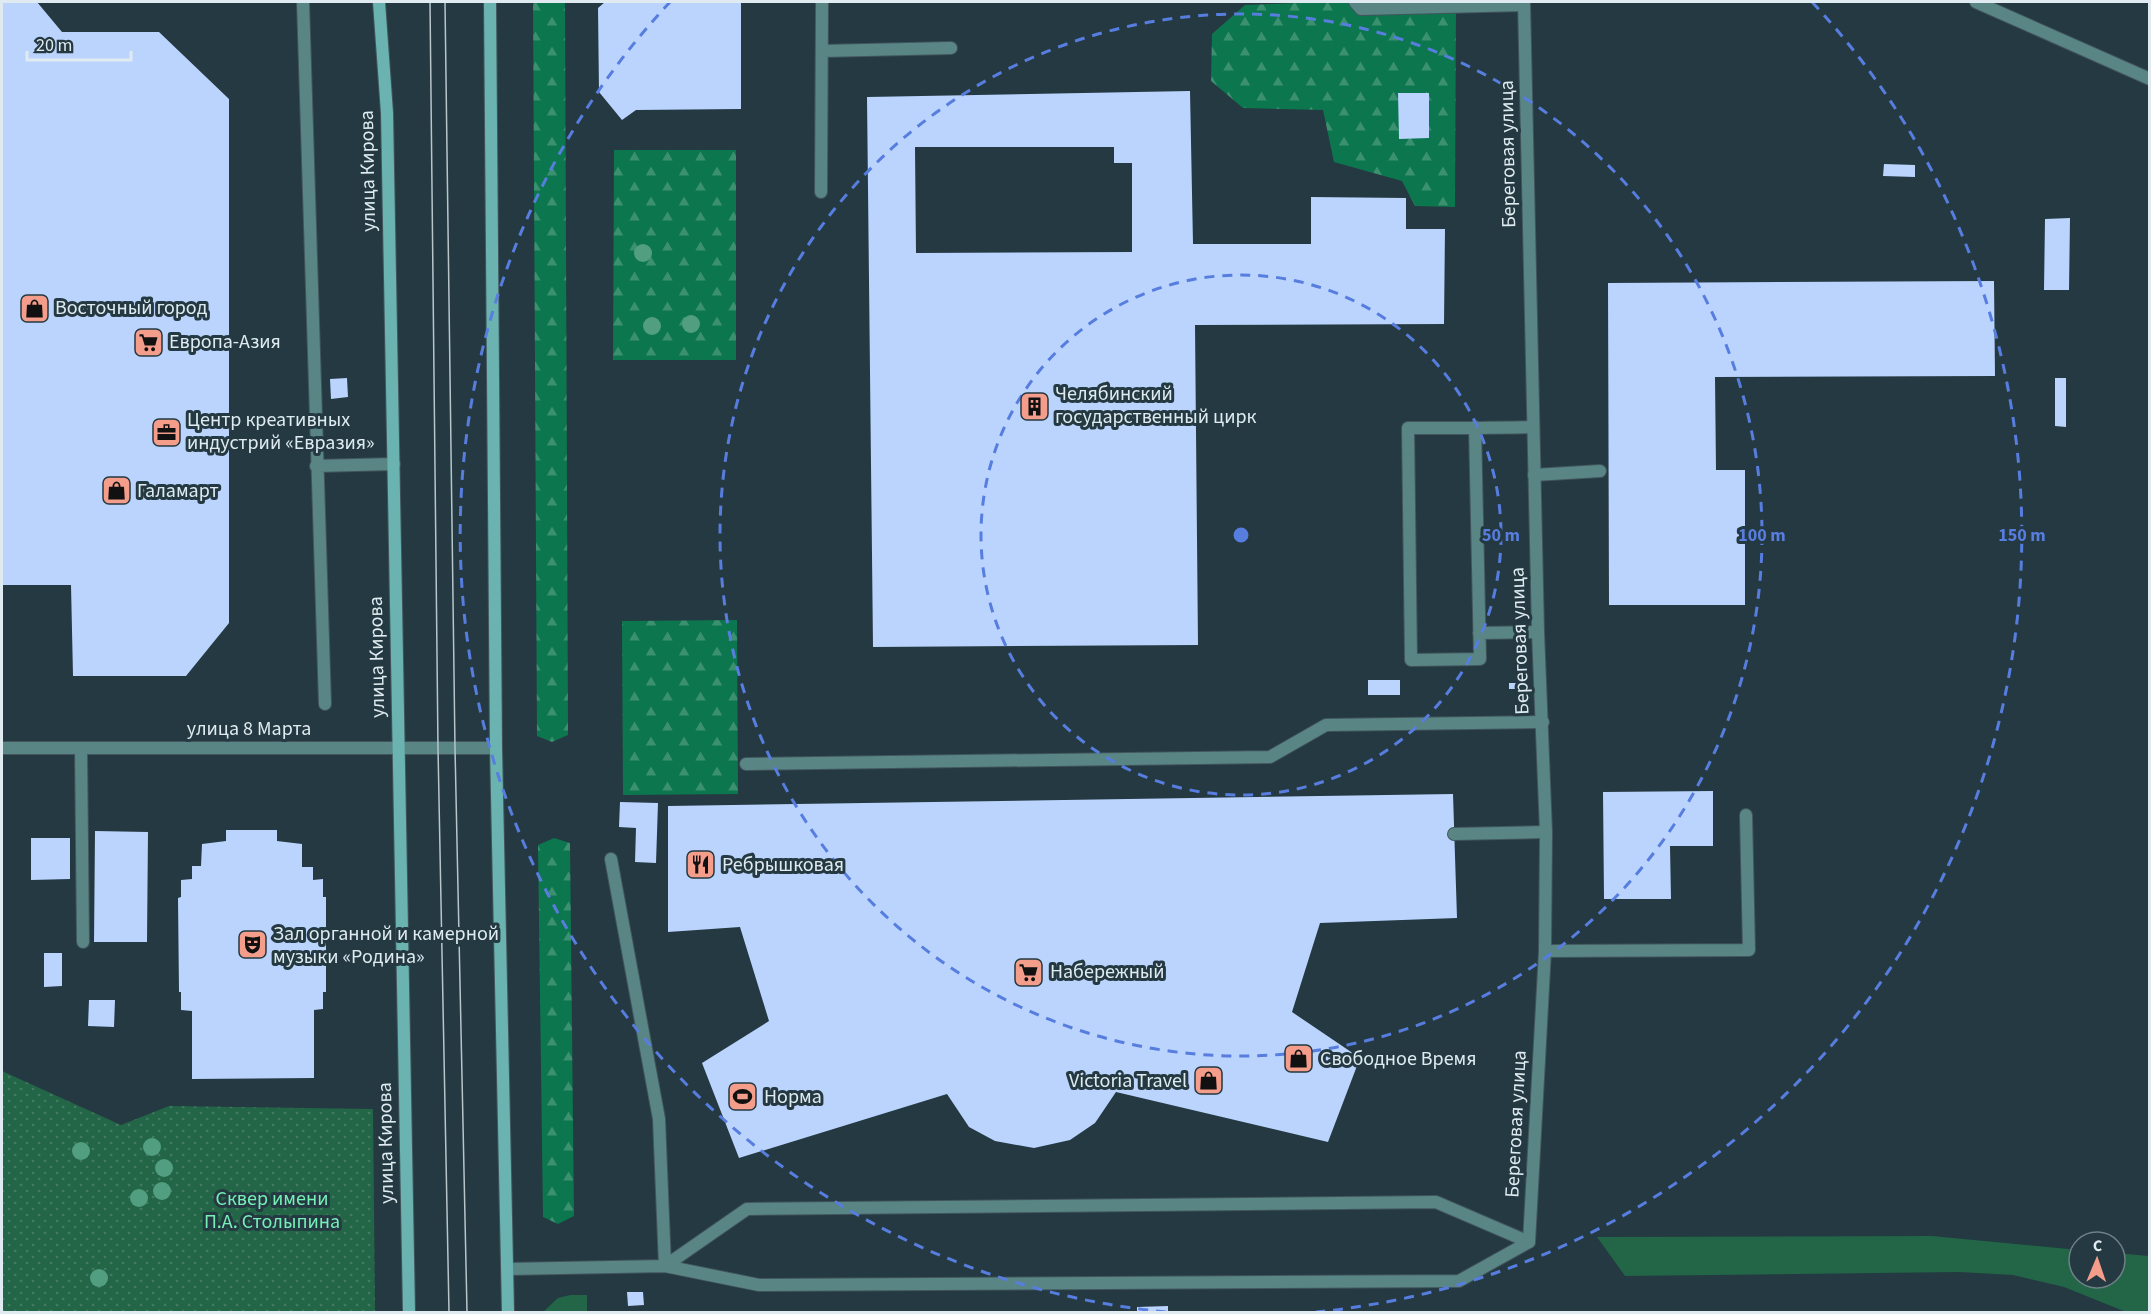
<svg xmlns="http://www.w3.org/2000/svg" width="2151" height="1314" font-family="'Source Sans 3',sans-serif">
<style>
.green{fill:#226547}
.forest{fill:url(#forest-firs)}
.park{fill:url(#park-dots)}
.building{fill:#bad4fe;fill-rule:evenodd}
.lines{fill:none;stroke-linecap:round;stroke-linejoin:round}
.service-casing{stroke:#42555d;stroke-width:14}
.minor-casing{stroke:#42555d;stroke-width:14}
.secondary-casing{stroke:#42555d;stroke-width:14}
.service{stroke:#598685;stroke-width:12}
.minor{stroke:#598685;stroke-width:12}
.secondary{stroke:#6ab3b1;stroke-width:12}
.tram{stroke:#b8c6cc;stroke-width:1.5}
.tree{fill:#519e81}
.ring{fill:none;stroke:#577ddf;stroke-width:3;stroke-dasharray:10 8}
.labels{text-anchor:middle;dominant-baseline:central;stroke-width:6;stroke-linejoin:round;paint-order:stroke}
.street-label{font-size:20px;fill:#dfebf0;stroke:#243941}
.poi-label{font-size:20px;fill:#dfebf0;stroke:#243941;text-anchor:start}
.park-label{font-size:20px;fill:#76f0b6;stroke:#243941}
.centre{fill:#577ddf;stroke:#243941;stroke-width:3}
.ring-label{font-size:18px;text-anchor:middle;font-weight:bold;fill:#577ddf;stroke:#243941;stroke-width:6;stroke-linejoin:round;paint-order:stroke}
</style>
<defs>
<pattern id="forest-firs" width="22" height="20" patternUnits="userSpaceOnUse" patternTransform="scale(1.5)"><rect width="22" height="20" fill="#0c764e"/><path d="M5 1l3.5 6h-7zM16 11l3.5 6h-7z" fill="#3b9070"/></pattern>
<pattern id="park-dots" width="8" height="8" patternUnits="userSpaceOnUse" patternTransform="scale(1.5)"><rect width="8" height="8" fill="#226547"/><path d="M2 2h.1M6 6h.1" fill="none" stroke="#427b62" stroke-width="1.8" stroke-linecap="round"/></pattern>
</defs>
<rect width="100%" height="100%" fill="#243941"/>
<!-- green -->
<path class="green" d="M1932,1236L2079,1250V1278H2115V1253L2149,1256V1312H2126L2064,1287L2013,1275L1959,1272L1625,1276L1597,1237Z
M570,1295H587V1312H543L558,1298Z"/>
<!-- forest -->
<path class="forest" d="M533,2H565L568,735L552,742L537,736Z
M1324,2H1456L1455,207L1415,206L1402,181L1334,162L1323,110L1243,108L1211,81L1212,34L1245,5Z
M614,150H736V360H613Z
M737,620L738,794L623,795L622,621Z
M554,838L570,843L574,1216L558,1224L543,1217L538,845Z"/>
<!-- park -->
<path class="park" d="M2,1071L121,1125L169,1106L373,1109L375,1312H2Z"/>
<!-- building -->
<path class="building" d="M2,2H37L62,32H159L229,99V623L186,676H73L71,585H2Z
M605,2H741V109L636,110L622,120L599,92L598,8Z
M1190,91L1193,244H1311V197L1406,198V229H1445L1444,324L1195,325L1198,645L873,647L867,97ZM915,147H1114V163H1132V252L916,253Z
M1398,93H1429V138L1399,139Z
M1884,164L1915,165V177L1883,176Z
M2070,218L2069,290H2044L2045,219Z
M1994,281L1995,376L1715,377L1716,470H1745V605H1609L1608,283Z
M347,378L348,397L331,399L330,379Z
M2055,378H2066V427L2055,426Z
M1368,680H1400V695H1368Z
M1509,683H1519V689H1509Z
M1713,791V846H1670L1671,899H1604L1603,792Z
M1453,794L1457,918L1320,923L1292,1012L1360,1058L1328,1142L1116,1092L1095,1123L1070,1140L1034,1148L995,1141L969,1127L947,1094L739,1158L702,1063L769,1021L740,927L668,932V806Z
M620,802L658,803L656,863L635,862L636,828L619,827Z
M226,830H277V841L302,844V867H313V880L323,879V897H326V992H323V1009L314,1010V1078L192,1079V1011L181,1010V992H179L178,898L181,897V880L192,879V866H201L202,844L226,841Z
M95,831L148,832L147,942H94Z
M31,838H70V879L31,880Z
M44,953H62V986L44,987Z
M89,1000H115L114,1027L88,1026Z
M627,1292H643L644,1305L628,1306Z
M1168,1306V1312H1137V1307Z"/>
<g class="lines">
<defs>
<path id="service" d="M303,2L325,704
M1355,2L1361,9L1524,5
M1976,2L2150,79
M822,51L951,48
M821,192L822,2
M1475,427L1480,659L1411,660L1408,428C1449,428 1491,428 1533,427
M316,466L394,464
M1534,475L1600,471
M1479,633L1538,632
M81,748L83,942
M746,764L1270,757L1326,725L1543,722
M1454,834L1546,832
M611,859L659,1119L665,1266
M1545,951L1749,950L1746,815
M665,1266L747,1209L1436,1202L1529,1242
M508,1269L665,1266L759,1285L1459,1281L1529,1242"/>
<path id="minor" d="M1524,2L1538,632L1546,832L1545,951L1529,1242
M2,748H496"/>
<path id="secondary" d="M379,2L387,113L409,1312
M490,2L496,748L508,1312"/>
</defs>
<!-- service casing -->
<use href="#service" class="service-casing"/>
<!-- minor casing -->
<use href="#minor" class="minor-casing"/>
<!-- secondary casing -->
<use href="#secondary" class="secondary-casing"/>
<!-- service -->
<use href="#service" class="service"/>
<!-- minor -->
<use href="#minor" class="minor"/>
<!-- secondary -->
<use href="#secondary" class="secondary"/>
<!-- tram -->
<path class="tram" d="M430,2L438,748L449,1312
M445,2L455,748L467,1312"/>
</g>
<!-- trees -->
<g class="tree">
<circle cx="643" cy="253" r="9"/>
<circle cx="691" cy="324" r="9"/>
<circle cx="652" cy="326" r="9"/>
<circle cx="152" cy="1147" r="9"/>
<circle cx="81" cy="1151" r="9"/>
<circle cx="164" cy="1168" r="9"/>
<circle cx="162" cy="1191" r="9"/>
<circle cx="139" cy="1198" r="9"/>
<circle cx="99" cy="1278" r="9"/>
</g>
<!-- distance rings -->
<g class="ring">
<circle cx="1241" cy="535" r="260"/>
<circle cx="1241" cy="535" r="521"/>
<path d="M1166 1312A781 781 0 0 1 670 2M1812 2A781 781 0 0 1 1316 1312"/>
</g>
<!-- icons -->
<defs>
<symbol id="shop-square" viewBox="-11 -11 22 22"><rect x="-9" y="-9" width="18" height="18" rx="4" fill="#f49d8b" stroke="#243941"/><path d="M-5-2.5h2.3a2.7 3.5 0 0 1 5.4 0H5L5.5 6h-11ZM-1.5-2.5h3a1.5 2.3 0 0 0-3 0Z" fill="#111"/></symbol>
<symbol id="supermarket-square" viewBox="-11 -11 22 22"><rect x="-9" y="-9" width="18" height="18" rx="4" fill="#f49d8b" stroke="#243941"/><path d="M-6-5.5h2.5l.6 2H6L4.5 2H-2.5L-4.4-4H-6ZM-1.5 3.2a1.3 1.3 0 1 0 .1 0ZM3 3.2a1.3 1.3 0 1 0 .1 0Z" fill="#111"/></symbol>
<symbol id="building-square" viewBox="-11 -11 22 22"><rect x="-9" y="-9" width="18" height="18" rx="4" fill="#f49d8b" stroke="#243941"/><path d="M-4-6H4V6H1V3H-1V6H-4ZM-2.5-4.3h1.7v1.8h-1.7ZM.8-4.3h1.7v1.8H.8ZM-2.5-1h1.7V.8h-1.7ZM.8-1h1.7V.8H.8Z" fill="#111"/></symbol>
<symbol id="office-square" viewBox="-11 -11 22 22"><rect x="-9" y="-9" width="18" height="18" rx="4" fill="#f49d8b" stroke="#243941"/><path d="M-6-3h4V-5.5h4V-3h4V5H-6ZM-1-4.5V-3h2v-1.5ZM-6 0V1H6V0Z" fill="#111"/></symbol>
<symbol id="restaurant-square" viewBox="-11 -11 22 22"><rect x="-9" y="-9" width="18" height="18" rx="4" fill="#f49d8b" stroke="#243941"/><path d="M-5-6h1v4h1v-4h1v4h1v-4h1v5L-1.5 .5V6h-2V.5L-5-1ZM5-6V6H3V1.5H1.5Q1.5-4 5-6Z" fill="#111"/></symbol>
<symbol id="theatre-square" viewBox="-11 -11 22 22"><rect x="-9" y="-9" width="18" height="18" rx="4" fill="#f49d8b" stroke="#243941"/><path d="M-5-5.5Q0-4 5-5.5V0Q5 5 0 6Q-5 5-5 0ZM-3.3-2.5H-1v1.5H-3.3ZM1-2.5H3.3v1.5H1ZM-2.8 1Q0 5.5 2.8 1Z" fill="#111"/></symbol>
<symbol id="stadium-square" viewBox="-11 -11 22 22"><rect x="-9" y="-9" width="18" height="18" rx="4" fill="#f49d8b" stroke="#243941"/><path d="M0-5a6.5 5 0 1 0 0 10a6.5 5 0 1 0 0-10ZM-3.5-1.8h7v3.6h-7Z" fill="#111"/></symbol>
</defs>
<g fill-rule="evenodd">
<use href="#shop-square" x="18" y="292" width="33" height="33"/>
<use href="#supermarket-square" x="132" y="326" width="33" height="33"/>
<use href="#building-square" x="1018" y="390" width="33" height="33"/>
<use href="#office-square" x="150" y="416" width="33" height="33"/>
<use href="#shop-square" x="100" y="474" width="33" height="33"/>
<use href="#restaurant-square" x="684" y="848" width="33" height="33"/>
<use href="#theatre-square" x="236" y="928" width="33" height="33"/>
<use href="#supermarket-square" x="1012" y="956" width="33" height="33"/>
<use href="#shop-square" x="1282" y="1042" width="33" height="33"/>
<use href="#shop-square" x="1192" y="1064" width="33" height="33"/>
<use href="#stadium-square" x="726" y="1080" width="33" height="33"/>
</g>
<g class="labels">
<!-- street labels -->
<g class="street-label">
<text transform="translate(1508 154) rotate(-91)">Береговая улица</text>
<text transform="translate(368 171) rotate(-91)">улица Кирова</text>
<text transform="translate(1520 641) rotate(-92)">Береговая улица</text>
<text transform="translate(377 657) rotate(-91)">улица Кирова</text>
<text x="249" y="729">улица 8 Марта</text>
<text transform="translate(1516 1124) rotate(-87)">Береговая улица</text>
<text transform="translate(386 1143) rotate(-91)">улица Кирова</text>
</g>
<!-- poi labels -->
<g class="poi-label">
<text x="55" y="308">Восточный город</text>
<text x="169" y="342">Европа-Азия</text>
<text x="1055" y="394">Челябинский<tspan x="1055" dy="23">государственный цирк</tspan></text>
<text x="187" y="420">Центр креативных<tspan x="187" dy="23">индустрий «Евразия»</tspan></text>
<text x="137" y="491">Галамарт</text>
<text x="722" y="865">Ребрышковая</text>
<text x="273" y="934">Зал органной и камерной<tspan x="273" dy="23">музыки «Родина»</tspan></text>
<text x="1050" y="972">Набережный</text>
<text x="1320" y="1059">Свободное Время</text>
<text x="1187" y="1081" text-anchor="end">Victoria Travel</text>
<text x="764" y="1097">Норма</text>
</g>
<!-- park labels -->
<g class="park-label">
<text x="272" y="1199">Сквер имени<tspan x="272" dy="23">П.А. Столыпина</tspan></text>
</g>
</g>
<circle cx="1241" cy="535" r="9" class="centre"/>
<g class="ring-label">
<text x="1501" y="541">50 m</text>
<text x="1762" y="541">100 m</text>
<text x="2022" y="541">150 m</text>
</g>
<!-- border -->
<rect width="2151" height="1314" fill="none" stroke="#dfebf0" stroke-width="6"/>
<!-- north arrow -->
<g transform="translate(2097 1260) rotate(2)"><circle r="28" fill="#243941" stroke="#6f8087" stroke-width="1.5"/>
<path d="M0-4.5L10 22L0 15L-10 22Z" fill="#f49d8b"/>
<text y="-9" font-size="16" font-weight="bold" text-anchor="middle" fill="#dfebf0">С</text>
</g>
<!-- scale -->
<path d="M27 51v9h104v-9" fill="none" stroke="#dfebf0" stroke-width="3"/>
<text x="36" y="51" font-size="18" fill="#dfebf0" stroke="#243941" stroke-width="4.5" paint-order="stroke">20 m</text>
</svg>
